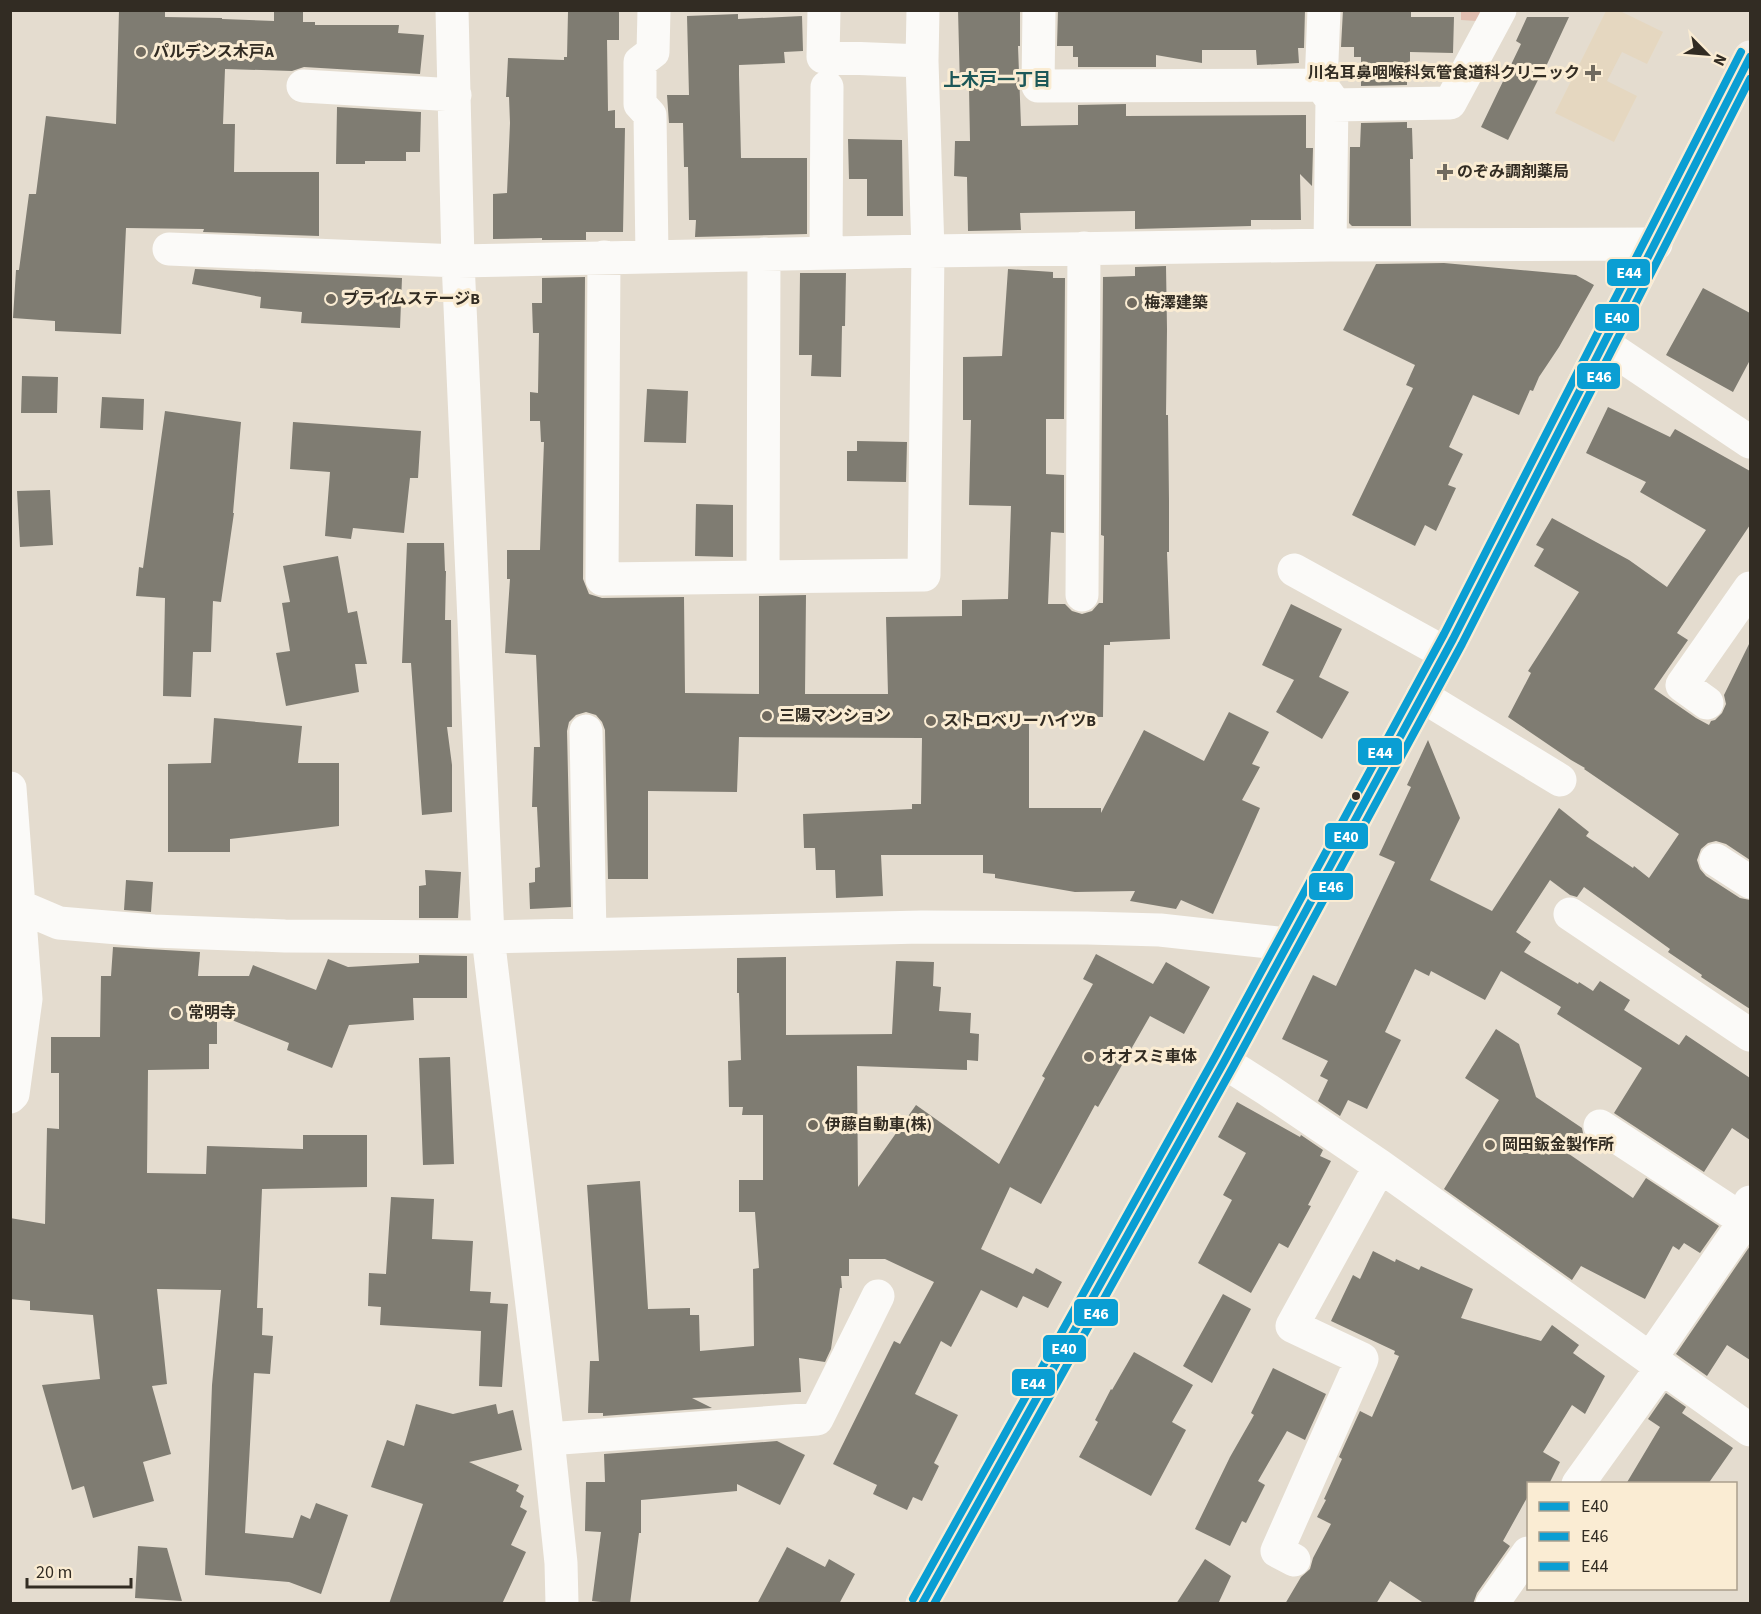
<svg xmlns="http://www.w3.org/2000/svg" width="1761" height="1614" font-family="'Source Sans 3','Noto Sans JP',sans-serif">
<style>
.built{fill:#e5d7c0}
.green{fill:#e1beb0}
.building{fill:#7f7c72}
.lines{fill:none;stroke-linecap:round;stroke-linejoin:round}
.minor{stroke:#fbfaf8;stroke-width:33}
.major{stroke:#f3efeb;stroke-width:33}
.bus-1-casing{stroke:#faecd3;stroke-width:12}
.bus-2-casing{stroke:#faecd3;stroke-width:12}
.bus-3-casing{stroke:#faecd3;stroke-width:12}
.bus-1{stroke:#0a9ed3;stroke-width:8}
.bus-2{stroke:#0a9ed3;stroke-width:8}
.bus-3{stroke:#0a9ed3;stroke-width:8}
.poi-dot{fill:#706a5f;stroke:#faecd3;stroke-width:2}
.bus-dot{fill:#322c23;stroke:#faecd3;stroke-width:2}
.labels{text-anchor:middle;dominant-baseline:central;stroke-width:6;stroke-linejoin:round;paint-order:stroke}
.poi-label{font-size:16px;font-weight:bold;fill:#322c23;stroke:#faecd3;text-anchor:start}
.neighbourhood-label{font-size:18px;font-weight:bold;fill:#1d5858;stroke:#faecd3}
.line-badge{stroke:#faecd3;stroke-width:2}
.badge-label{font-size:16px;text-anchor:middle;font-weight:bold;fill:#fff}
</style>
<rect width="100%" height="100%" fill="#e4dccf"/>
<!-- built -->
<path class="built" d="M1606,11H1620L1663,32L1647,64L1622,52L1607,81L1637,96L1614,142L1555,113Z"/>
<!-- green -->
<path class="green" d="M1461,11H1498L1492,22L1461,20Z"/>
<!-- building -->
<path class="building" d="M119,10H165V17L222,18V19L274,21V10H303V22H315V25H399L398,33L424,35L420,74L304,67L292,71L225,69L223,124H235L234,172H319V236L203,232L204,229L126,228L121,334L55,331V321L13,318L16,270H19L29,194H36L46,116L116,124Z
M958,10H1020V46H1018L1021,126L1078,125V105L1126,104V116L1306,115V148H1313L1312,186L1300,174L1301,220H1251V226L1135,229V211L1020,213L1021,230L968,231L967,177L954,176L955,141H970L969,88H960Z
M1058,10H1305L1304,48H1298L1299,63L1257,65L1256,50H1202V63L1156,55V67H1078V57H1073V46H1057Z
M1343,10H1411V17H1454L1453,53L1410,52V65H1407V85L1361,86V57H1354V47H1341Z
M568,12H619V40H607L608,111L615,110V128H625L623,232H586V240H542V238L493,239V194L507,193L510,123L509,97H506L508,58L564,60V57H567Z
M738,14V19L802,16L803,51L784,52L785,63L739,65V75L741,158H807V234L695,237L696,220H689L688,167H684L683,123H669L667,95H689L687,16Z
M1527,17H1569L1542,75L1541,74L1508,140L1481,127L1521,44L1516,41Z
M337,107L421,112L420,152H406V161H365V164H336Z
M1407,122V128H1412L1413,159H1410L1411,226H1352L1349,223L1350,147H1360L1361,123Z
M848,139L902,140L903,216H867V179H849Z
M1444,263L1576,275L1594,285L1559,347L1539,377L1533,391L1530,390L1519,415L1473,395L1449,447L1463,454L1448,485L1456,488L1436,531L1425,525L1415,546L1352,515L1413,388L1406,385L1415,365L1343,330L1376,264Z
M1166,266L1167,329L1166,415H1168L1169,501V552H1167L1170,639L1110,642V645H1104L1103,717L1029,716V808H1101V813L1144,730L1204,761L1229,712L1269,732L1252,764L1260,767L1242,800L1260,808L1213,914L1181,900L1176,909L1130,901L1135,891L1075,892L995,878V874L983,873V855H881L883,896L836,898L835,870H816L815,848H804L803,814L912,809V804H921L922,738L739,737L737,792L648,791V879H608L605,730L602,722L596,715L586,712L576,715L569,722L567,731L571,907L530,909L529,883L535,882V868L540,867L537,807H532L534,747H540L536,655L505,653L510,579H507V550H540L544,442H541L540,421H530V392L538,393L539,333H533L532,303H542V278L585,277L583,579L589,594L602,598L684,597L685,693L759,694V596L806,595L805,694H888L886,617L962,616V600L1008,599L1011,506L969,505L971,420H963V357L1002,356L1008,269L1053,272V278H1065L1064,419H1046V474L1064,475V533L1051,532L1048,604H1065L1072,611L1082,614L1092,611L1099,603H1103L1104,536L1101,535L1103,277L1135,276V267Z
M195,269L402,278L400,328L301,323L302,312L260,308L261,297L192,284Z
M800,273H846L845,326H842L841,377L811,376L812,355H799Z
M1703,288L1750,313V360L1733,392L1666,355Z
M22,376L58,377L57,413H21Z
M647,389L688,391L686,443L644,442Z
M102,397L144,399L143,430L100,428Z
M1608,407L1670,437L1675,429L1750,471V525L1677,633L1688,640L1654,689L1696,718L1709,725L1711,721L1715,720L1722,713L1726,704L1724,695L1750,642V860L1726,844L1716,841L1708,843L1701,849L1697,860L1700,869L1706,876L1740,898L1750,900V1009L1701,977L1702,975L1668,952L1670,949L1584,887L1577,897L1570,895L1550,880L1516,932L1531,942L1524,952L1578,984L1579,982L1593,991L1600,981L1630,1000L1624,1010L1679,1045L1686,1035L1750,1078V1140L1732,1128L1704,1172L1614,1113L1642,1068L1557,1014L1561,1007L1501,971L1485,1000L1431,971L1429,976L1415,969L1385,1032L1401,1040L1367,1109L1348,1100L1340,1116L1318,1101L1328,1080L1320,1076L1328,1061L1282,1039L1313,975L1336,986L1395,862L1379,855L1411,787L1407,785L1428,740L1460,818L1430,880L1492,911L1559,808L1589,832L1586,836L1633,868L1634,866L1649,878L1679,834L1584,769L1585,768L1571,760L1508,717L1531,673L1528,671L1579,592L1534,566L1544,549L1536,545L1552,518L1629,560L1667,587L1706,530L1640,492L1646,482L1586,453Z
M165,411L241,422L233,513H234L221,602L213,601L211,652H193L191,697L163,696L165,598L136,596L139,567L143,568Z
M293,422L421,431L418,478H410L404,533L353,528L351,539L325,536L330,472L290,469Z
M857,441L907,442L906,482L847,481V451H857Z
M50,490L53,545L20,547L17,491Z
M696,504L733,505V557L695,556Z
M407,543H444L445,571H446L445,620H451L452,727H447L452,765V812L422,815L411,663H402Z
M338,556L348,613L357,611L367,664H355L359,692L286,706L276,653L290,651L282,603L290,602L283,566Z
M1291,604L1342,629L1319,677L1349,692L1322,739L1276,712L1294,680L1262,665Z
M214,718L302,726L298,763H339V826L230,839V852H168V764L211,763Z
M425,870L461,872L458,918H419V886L426,885Z
M126,880L153,882L151,912L124,910Z
M113,947L200,952L198,976H249L253,965L316,990L328,959L348,967L419,963V955L467,956V998H413L414,1020L349,1025L332,1068L287,1050L289,1043L217,1014V1044H209V1069L148,1070L147,1173L206,1174L207,1146L303,1149V1135H367V1187L262,1189L257,1308H263L262,1335L273,1336L270,1374L254,1373L245,1533L293,1538L301,1515L310,1519L316,1503L348,1515L321,1594L289,1582L205,1575L212,1385L221,1290L157,1289L167,1384L152,1386L171,1454L143,1462L154,1501L93,1518L84,1486L72,1490L42,1385L100,1379L93,1315L30,1310V1301L10,1299V1218L45,1224L47,1128L59,1129V1073H51V1037H100L101,976H111Z
M1096,954L1153,984L1166,962L1210,987L1184,1034L1150,1016L1098,1107L1095,1105L1041,1204L1010,1187L981,1249L1033,1274L1036,1268L1062,1282L1048,1308L1023,1296L1017,1308L981,1290L951,1347L941,1341L915,1394L958,1415L934,1463L939,1466L922,1501L913,1497L907,1510L873,1494L877,1485L833,1464L894,1341L900,1344L934,1282L885,1259H849V1276H841L842,1288H840L831,1349L825,1362L799,1358L801,1392L692,1398L712,1408L603,1416V1413H588L590,1361H599L587,1185L640,1181L648,1309L690,1308V1315H699L700,1351L754,1346L753,1269L759,1268L755,1212H739V1180H763V1115H742L743,1107H729L728,1061L741,1060L739,993H737V958L786,957V1035L892,1034L896,961L934,962L933,986L941,987L939,1011L971,1013L970,1033L979,1034L978,1061L967,1060V1070L857,1066L858,1187L916,1105L999,1164L1045,1078L1042,1076L1093,984L1083,979Z
M1496,1029L1519,1044L1536,1097L1582,1128L1583,1133L1569,1154L1633,1198L1646,1178L1719,1226L1700,1253L1684,1243L1679,1250L1673,1246L1645,1299L1581,1266L1572,1280L1444,1189L1499,1100L1465,1078Z
M450,1057L454,1164L423,1165L419,1058Z
M1237,1102L1300,1137L1301,1135L1323,1150L1320,1156L1331,1161L1308,1205L1311,1206L1288,1248L1279,1243L1251,1293L1198,1263L1232,1200L1223,1195L1246,1153L1218,1137Z
M391,1197L434,1199L432,1239L473,1241L470,1291L491,1292L490,1303L508,1304L502,1387L479,1386L481,1331L380,1325L381,1307L368,1306L369,1273L386,1274Z
M1750,1246V1360L1727,1345L1707,1376L1676,1354Z
M1373,1251L1395,1262L1396,1259L1419,1270L1421,1266L1473,1289L1461,1318L1541,1341L1552,1325L1579,1345L1573,1353L1605,1376L1585,1414L1572,1405L1543,1452L1560,1462L1549,1484H1528V1496L1503,1541L1510,1546L1477,1593L1473,1604H1425L1390,1581L1376,1604H1285L1301,1577L1310,1569L1313,1558L1331,1524L1317,1517L1326,1500L1324,1499L1342,1459L1339,1457L1360,1411L1372,1417L1399,1356L1394,1354L1395,1351L1331,1321L1353,1275L1360,1279Z
M1223,1294L1251,1309L1212,1383L1183,1366Z
M1134,1352L1193,1385L1172,1422L1186,1430L1151,1496L1079,1457L1098,1422L1095,1420L1111,1389L1112,1390Z
M1273,1368L1326,1394L1305,1440L1287,1431L1258,1481L1265,1485L1246,1523L1242,1521L1230,1546L1195,1529L1230,1457L1254,1415L1251,1413Z
M1666,1393L1686,1407L1682,1413L1733,1448L1708,1484H1626L1660,1427L1648,1419Z
M416,1404L453,1414L496,1404L498,1414L513,1410L522,1450L469,1462L519,1485L516,1491L524,1496L520,1507L527,1511L511,1545L526,1552L502,1604H389L423,1504L371,1487L387,1440L404,1446Z
M777,1441L805,1455L780,1505L737,1484V1491L641,1500V1533H639L630,1604H600L601,1602L592,1601L601,1532L585,1531L586,1482H605L604,1454Z
M138,1546L167,1548L182,1601L135,1598Z
M787,1547L825,1567L829,1559L855,1574L839,1604H757Z
M1205,1559L1231,1576L1218,1604H1176Z"/>
<g class="lines">
<!-- minor -->
<path class="minor" d="M452,10L458,261L488,937L548,1439L561,1563L562,1604
M824,10L823,57L922,61
M1039,10L1038,86L1321,85
M1324,10L1321,85L1332,100L1330,245
M303,86L455,95
M1332,105L1450,103L1500,10
M169,249L458,261L928,251L1330,245L1656,244
M826,253L827,87
M652,256L650,115L640,104V62L653,52L654,10
M604,257L602,579L924,575L928,251L922,61L923,10
M1604,344L1750,442
M1294,570L1445,653
M763,577L764,254
M1082,595L1084,248
M1422,696L1560,780
M1707,703L1682,685L1750,588
M586,731L590,935
M10,788L26,999L13,1094L10,1097
M1716,860L1750,882
M10,905L19,906L59,923L154,931L285,936L488,937L922,927L1087,928L1160,930L1286,944
M1570,914L1750,1035
M1224,1062L1268,1090L1380,1166L1750,1430
M1600,1126L1745,1221L1750,1222
M1650,1359L1745,1221L1750,1202
M548,1439L817,1419L878,1296
M1578,1484L1662,1367
M1294,1560L1277,1551L1362,1359L1292,1326L1380,1166
M1492,1604L1528,1553"/>
<!-- major -->
<path class="major" d="M922,1604L1224,1062L1453,639L1750,57"/>
<defs>
<path id="bus-1" d="M922,1604L1224,1062L1453,639L1750,57"/>
<path id="bus-2" d="M934,1604L1233,1067L1462,644L1750,79"/>
<path id="bus-3" d="M913,1599L1215,1057L1444,634L1741,52"/>
</defs>
<!-- bus-1 casing -->
<use href="#bus-1" class="bus-1-casing"/>
<!-- bus-2 casing -->
<use href="#bus-2" class="bus-2-casing"/>
<!-- bus-3 casing -->
<use href="#bus-3" class="bus-3-casing"/>
<!-- bus-1 -->
<use href="#bus-1" class="bus-1"/>
<!-- bus-2 -->
<use href="#bus-2" class="bus-2"/>
<!-- bus-3 -->
<use href="#bus-3" class="bus-3"/>
</g>
<!-- markers -->
<g class="poi-dot">
<circle cx="141" cy="52" r="6"/>
<path d="M1590 64h6v6h6v6h-6v6h-6v-6h-6v-6h6z"/>
<path d="M1442 163h6v6h6v6h-6v6h-6v-6h-6v-6h6z"/>
<circle cx="331" cy="299" r="6"/>
<circle cx="1132" cy="303" r="6"/>
<circle cx="767" cy="716" r="6"/>
<circle cx="931" cy="721" r="6"/>
<circle cx="176" cy="1013" r="6"/>
<circle cx="1089" cy="1057" r="6"/>
<circle cx="813" cy="1125" r="6"/>
<circle cx="1490" cy="1145" r="6"/>
</g>
<circle class="bus-dot" cx="1356" cy="796" r="5"/>
<g class="labels">
<!-- poi labels -->
<g class="poi-label">
<text x="153" y="52">パルデンス木戸A</text>
<text x="1580" y="73" text-anchor="end">川名耳鼻咽喉科気管食道科クリニック</text>
<text x="1457" y="172">のぞみ調剤薬局</text>
<text x="343" y="299">プライムステージB</text>
<text x="1144" y="303">梅澤建築</text>
<text x="779" y="716">三陽マンション</text>
<text x="943" y="721">ストロベリーハイツB</text>
<text x="188" y="1013">常明寺</text>
<text x="1101" y="1057">オオスミ車体</text>
<text x="825" y="1125">伊藤自動車(株)</text>
<text x="1502" y="1145">岡田鈑金製作所</text>
</g>
<!-- neighbourhood labels -->
<g class="neighbourhood-label">
<text x="997" y="80">上木戸一丁目</text>
</g>
</g>
<g class="line-badge">
<rect x="1606" y="258" width="45" height="29" rx="6" fill="#0a9ed3"/>
<rect x="1594" y="303" width="46" height="29" rx="6" fill="#0a9ed3"/>
<rect x="1576" y="362" width="45" height="28" rx="6" fill="#0a9ed3"/>
<rect x="1357" y="737" width="46" height="29" rx="6" fill="#0a9ed3"/>
<rect x="1324" y="822" width="45" height="28" rx="6" fill="#0a9ed3"/>
<rect x="1308" y="872" width="46" height="29" rx="6" fill="#0a9ed3"/>
<rect x="1073" y="1298" width="46" height="29" rx="6" fill="#0a9ed3"/>
<rect x="1042" y="1334" width="45" height="29" rx="6" fill="#0a9ed3"/>
<rect x="1011" y="1368" width="45" height="29" rx="6" fill="#0a9ed3"/>
</g>
<g class="badge-label">
<text x="1629" y="278">E44</text>
<text x="1617" y="323">E40</text>
<text x="1599" y="382">E46</text>
<text x="1380" y="758">E44</text>
<text x="1346" y="842">E40</text>
<text x="1331" y="892">E46</text>
<text x="1096" y="1319">E46</text>
<text x="1064" y="1354">E40</text>
<text x="1033" y="1389">E44</text>
</g>
<!-- border -->
<rect width="1761" height="1614" fill="none" stroke="#322c23" stroke-width="24"/>
<!-- legend -->
<rect x="1527" y="1482" width="210" height="108" fill="#faecd3" stroke="#aa9f8d" stroke-width="1.5"/>
<rect x="1539" y="1502" width="30" height="9" fill="#0a9ed3" stroke="#aa9f8d" stroke-width="1.5"/>
<text x="1581" y="1512" font-size="18" fill="#322c23">E40</text>
<rect x="1539" y="1532" width="30" height="9" fill="#0a9ed3" stroke="#aa9f8d" stroke-width="1.5"/>
<text x="1581" y="1542" font-size="18" fill="#322c23">E46</text>
<rect x="1539" y="1562" width="30" height="9" fill="#0a9ed3" stroke="#aa9f8d" stroke-width="1.5"/>
<text x="1581" y="1572" font-size="18" fill="#322c23">E44</text>
<!-- north arrow -->
<g transform="translate(1707 54) rotate(115)" stroke="#faecd3" stroke-width="4.5" paint-order="stroke">
<path d="M0-4.5L10 22L0 15L-10 22Z" fill="#322c23"/>
<text y="-9" font-size="16" font-weight="bold" text-anchor="middle" fill="#322c23">N</text>
</g>
<!-- scale -->
<path d="M27 1578v9h104v-9" fill="none" stroke="#322c23" stroke-width="3"/>
<text x="36" y="1578" font-size="18" fill="#322c23" stroke="#faecd3" stroke-width="4.5" paint-order="stroke">20 m</text>
</svg>
